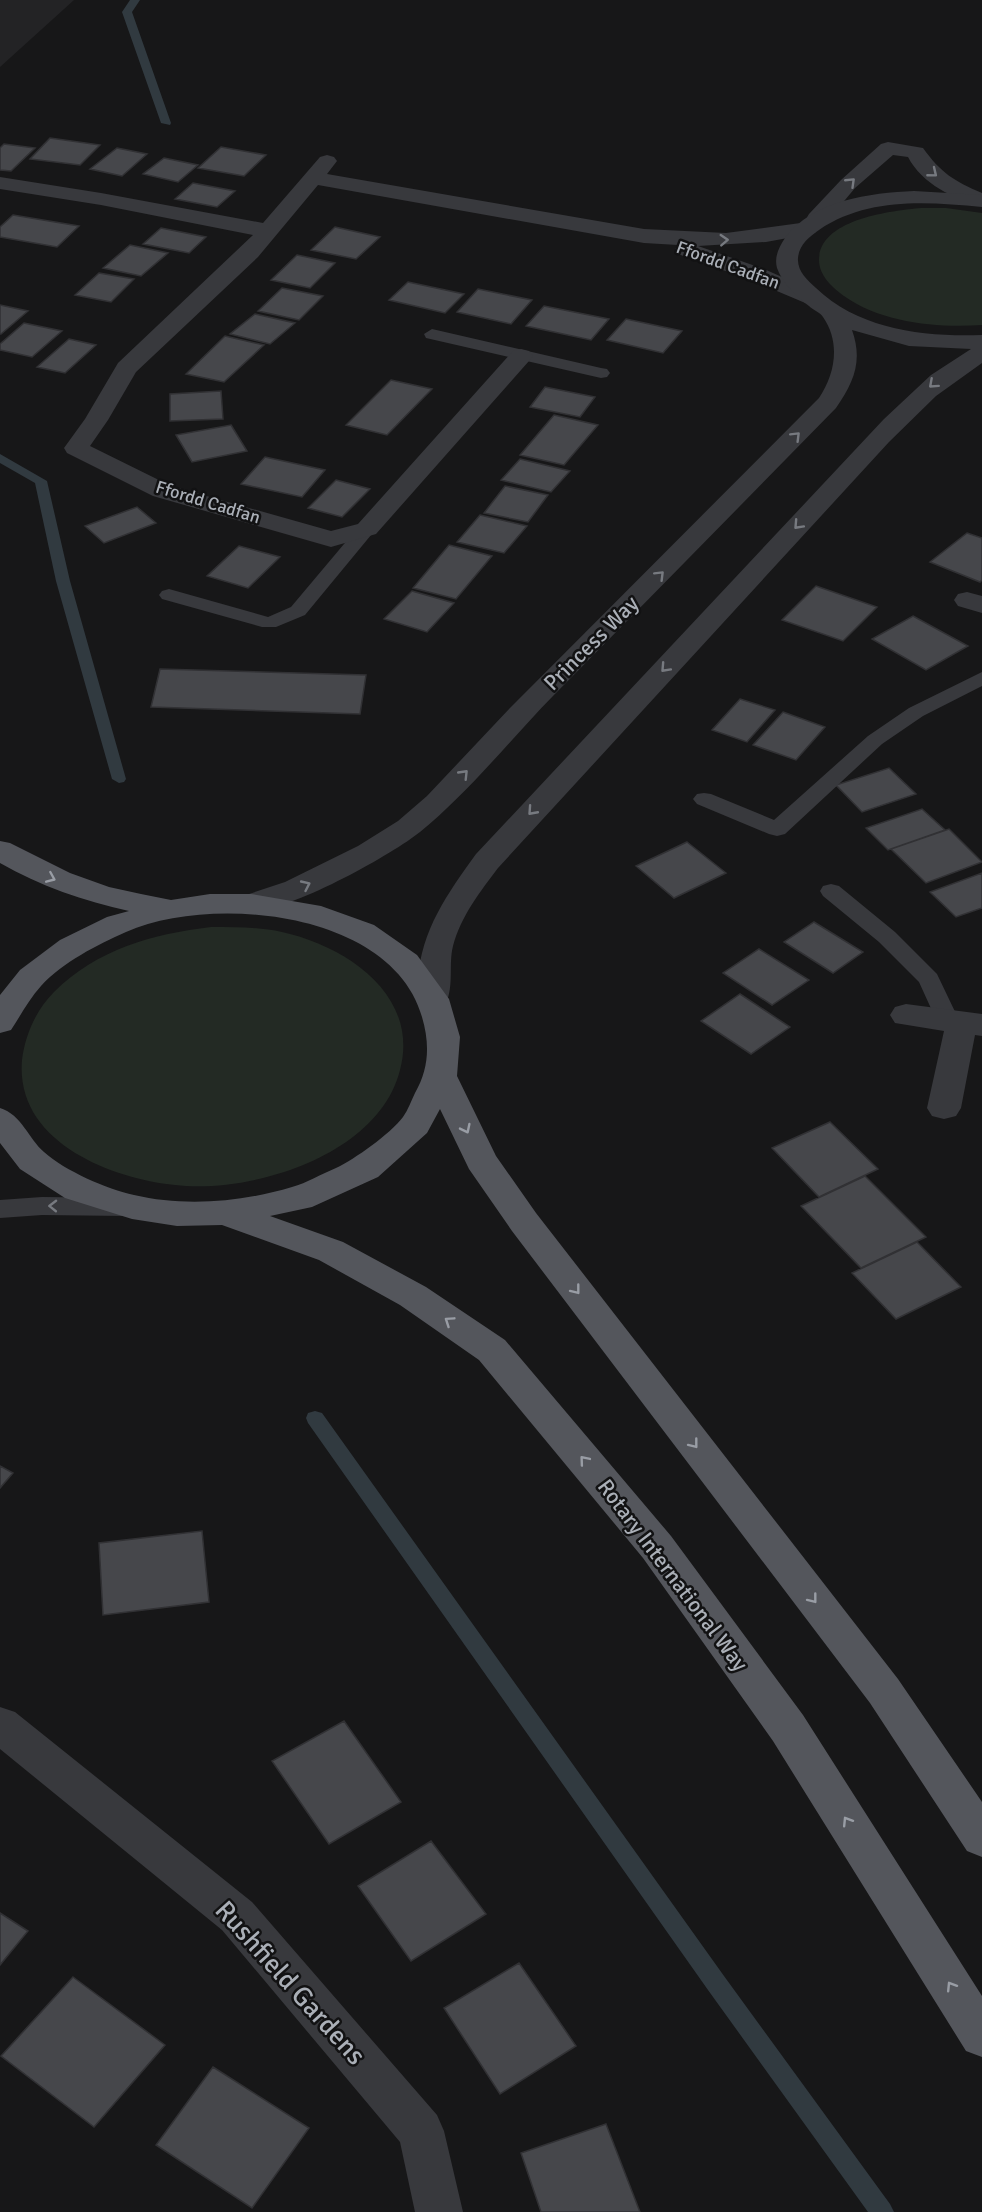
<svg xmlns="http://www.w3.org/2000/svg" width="982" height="2212" font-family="Signika,sans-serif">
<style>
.built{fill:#232325}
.green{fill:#232a24}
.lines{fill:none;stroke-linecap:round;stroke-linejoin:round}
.stream{fill:#313a40;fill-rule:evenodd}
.building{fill:#46474b;stroke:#313134;stroke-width:1.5}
.service{fill:#38393d;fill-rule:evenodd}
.minor{fill:#38393d;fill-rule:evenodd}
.tertiary{fill:#38393d;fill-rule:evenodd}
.primary{fill:#54565c;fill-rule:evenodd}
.oneway{stroke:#777a80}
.oneway2{stroke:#999da5}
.labels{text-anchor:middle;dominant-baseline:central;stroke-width:5;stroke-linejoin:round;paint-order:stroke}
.far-street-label{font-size:18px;fill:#aaafb7;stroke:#121213}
.street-label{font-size:22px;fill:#aaafb7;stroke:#121213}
.near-street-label{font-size:27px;fill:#aaafb7;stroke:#121213}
</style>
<rect width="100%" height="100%" fill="#171718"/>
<!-- built -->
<path class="built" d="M0,0H74L0,67Z"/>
<!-- green -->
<path class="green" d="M921,208H946L982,213V325C937,328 882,323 844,296C833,288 819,276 819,260C819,219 891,211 921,208Z
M211,927C235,927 259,927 282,932C346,946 420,995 400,1070C379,1155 252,1194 175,1185C109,1178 15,1141 22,1060C25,1035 36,1010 54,992C97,949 153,934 211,927Z"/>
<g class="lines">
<!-- stream -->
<path class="stream" d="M130,0H140L132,12L171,123L170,125L161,123L122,12Z
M0,454L47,481L70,581L126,779L124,782L119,783L112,779L56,581L35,483L0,463Z
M315,1411L322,1413L724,1976L890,2204L894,2212H868L708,1990L308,1423L306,1418L308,1413Z"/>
</g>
<!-- building -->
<path class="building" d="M50,138L100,145L80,165L30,159Z
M4,144L35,148L11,171L0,170V148Z
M221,147L266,155L244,176L198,168Z
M117,148L147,154L122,176L90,169Z
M164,158L198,165L178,182L143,174Z
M193,183L235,191L217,207L175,199Z
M13,215L79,226L57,247L0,237V227Z
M335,227L380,237L356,259L311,250Z
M161,228L206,237L189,253L143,244Z
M130,245L168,253L141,276L103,268Z
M297,255L335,263L310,288L271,280Z
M99,273L134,279L111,302L75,295Z
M408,282L464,294L445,313L389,300Z
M282,288L323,296L299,320L258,311Z
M478,289L532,300L511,324L457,312Z
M0,305L28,311L1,334H0Z
M544,306L609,319L591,340L526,326Z
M255,314L295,323L270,344L230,334Z
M626,319L682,331L663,353L607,340Z
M24,323L62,331L32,357L0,350V344Z
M225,336L264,345L224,382L186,374Z
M69,339L96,345L65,373L37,367Z
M391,380L432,389L387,435L346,425Z
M545,387L595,397L580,417L530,407Z
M221,391L223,419L170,421V394Z
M554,415L598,425L564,465L520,455Z
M231,425L247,451L192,462L176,435Z
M265,457L325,470L302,497L241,484Z
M520,459L570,471L551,492L501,480Z
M336,480L370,489L342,517L308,508Z
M505,486L548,495L528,522L484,513Z
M137,507L156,523L104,543L85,526Z
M480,515L527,526L504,553L457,542Z
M967,533L982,538V580L980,582L930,562Z
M449,545L492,556L456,599L413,588Z
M239,546L280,557L248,588L207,576Z
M816,586L877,607L843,641L782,620Z
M412,591L454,603L427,632L384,619Z
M913,616L968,646L926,670L872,639Z
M160,669L366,675L360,714L151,707Z
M740,699L775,710L747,742L712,730Z
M783,712L825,727L796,760L753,745Z
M889,768L916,794L862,812L836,785Z
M922,809L945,830L888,850L866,828Z
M949,829L982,862L926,883L891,849Z
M687,842L726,873L674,898L636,866Z
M982,873V908L956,917L930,892Z
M814,922L863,952L833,973L784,942Z
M759,949L809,980L772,1005L723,973Z
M740,994L790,1027L751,1054L701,1021Z
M830,1122L878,1169L819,1197L772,1148Z
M865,1176L926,1237L861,1268L801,1206Z
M917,1242L961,1287L896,1319L852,1273Z
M0,1466L13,1473L0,1488Z
M202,1531L209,1602L103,1615L99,1543Z
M344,1721L401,1802L329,1844L272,1761Z
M431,1841L486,1914L411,1961L358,1886Z
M0,1913L28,1931L0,1965Z
M519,1963L576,2046L500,2094L444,2008Z
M73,1977L165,2045L94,2127L1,2056Z
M213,2067L309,2128L252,2208L156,2145Z
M606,2124L640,2212H541L521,2153Z"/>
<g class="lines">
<!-- service -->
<path class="service" d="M432,329L601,368L607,369L610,373L607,377L601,378L426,338L424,334Z
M367,523L374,525L376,529L305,615L276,627H262L162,599L159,595L162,591L169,589L268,617L291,607L360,525Z
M982,672V686L923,716L882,744L785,834L777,836L769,834L697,804L693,799L697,794L704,793L711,794L774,820L868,736L909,708Z
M831,884L839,886L895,932L937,974L959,1020L955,1026L947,1028L939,1026L919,982L879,942L823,896L820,891L823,886Z
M42,1197L127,1198L136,1201L139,1207L136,1213L127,1216L42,1215L0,1218V1200Z"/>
<!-- minor -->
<path class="minor" d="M888,142L923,148C941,173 954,181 982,193V206C954,199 922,184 908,157L893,155L855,188L825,224L816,225L818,228L815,233L766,242L698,246L764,269L818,293L821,298L818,303L810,305L748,279L678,254L675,249L678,245L644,243L318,185L258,257L136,372L108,420L90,446L171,486L331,531L358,524L513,351L521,349L529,351L533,356L529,361L376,534L331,547L153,496L67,453L64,448L85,419L118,363L253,235L101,205L0,189V177L101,193L263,223L320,157L327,155L334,157L337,161L327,174L644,229L726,233L808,222L806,219L809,214L841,180L881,144Z
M967,592L982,596V613L958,606L954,600L958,594Z
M906,1004L982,1014V1036L975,1035L961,1108L956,1116L944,1119L932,1116L927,1108L944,1031L895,1023L890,1015L895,1007Z
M0,1707L15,1712L252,1902L437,2115L444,2131L463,2212H415L400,2142L222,1930L0,1749Z"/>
<!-- tertiary -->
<path class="tertiary" d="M914,191L982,195V207C926,202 868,197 819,230C809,237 799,245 798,258C797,271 807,280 816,288C860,330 924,337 982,335V363L936,396L889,442L498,868C480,892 461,916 453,946C448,965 455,990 444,1006L433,1010L422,1006C416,997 418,990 418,980C421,930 448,893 476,854L884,419L931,375L971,349L909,346L852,330C863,361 854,382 836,408C742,504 648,600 553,696C509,741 469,792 420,832C390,856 276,920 240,911L236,904L240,897L285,882L358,846L398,821L427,796L510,708L819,398C835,374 841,343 823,317C820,312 813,310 809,306C797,297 782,283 777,268C774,257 779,247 785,238C813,200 870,193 914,191Z"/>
<!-- primary -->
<path class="primary" d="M0,841L10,843L70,873L109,887L141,894L171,900L210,894H251L321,906L374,925L417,955L449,999L460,1037L457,1076L496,1156L536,1213L898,1679L982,1802V1857L967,1851L870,1703L512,1231L469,1169L440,1109L427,1133L378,1177L312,1207L270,1216L343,1242L426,1287L505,1340L671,1536L803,1715L982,1996V2057L966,2051L773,1741L643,1558L479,1360L400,1305L319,1260L222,1225L177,1226L132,1219L65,1198L20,1169L0,1143V1108C22,1115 28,1138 44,1152C65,1171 107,1189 134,1195C185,1207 242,1202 292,1187C307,1183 321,1174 336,1168C355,1159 390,1134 403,1117C408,1110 411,1101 415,1093C429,1069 430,1044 422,1017C392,911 212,894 126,932C97,945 63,962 41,986C29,999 21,1015 11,1030L0,1033V995L20,970L60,940L107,917L129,911C84,901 40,886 0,863Z"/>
</g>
<!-- one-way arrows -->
<defs><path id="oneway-chevron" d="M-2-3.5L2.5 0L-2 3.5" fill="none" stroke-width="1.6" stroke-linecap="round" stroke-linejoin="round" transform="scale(1.5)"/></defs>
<g class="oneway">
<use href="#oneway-chevron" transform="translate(933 173) rotate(39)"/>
<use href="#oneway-chevron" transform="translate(851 182) rotate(-44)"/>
<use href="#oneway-chevron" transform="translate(724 240) rotate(-3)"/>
<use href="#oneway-chevron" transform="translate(933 384) rotate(138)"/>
<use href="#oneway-chevron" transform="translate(796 436) rotate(-45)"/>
<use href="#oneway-chevron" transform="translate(798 525) rotate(133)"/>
<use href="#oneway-chevron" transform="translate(660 575) rotate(-45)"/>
<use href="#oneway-chevron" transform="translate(665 668) rotate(133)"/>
<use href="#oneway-chevron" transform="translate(464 774) rotate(-46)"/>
<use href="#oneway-chevron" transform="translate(532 811) rotate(132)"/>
<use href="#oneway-chevron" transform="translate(306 885) rotate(-25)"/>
<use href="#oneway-chevron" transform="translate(53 1206) rotate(-179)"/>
</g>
<g class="oneway2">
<use href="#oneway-chevron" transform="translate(51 878) rotate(23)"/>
<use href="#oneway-chevron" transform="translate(466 1129) rotate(64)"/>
<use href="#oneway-chevron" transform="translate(576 1290) rotate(52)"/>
<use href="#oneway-chevron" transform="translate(449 1321) rotate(-146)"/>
<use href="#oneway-chevron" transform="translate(694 1444) rotate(52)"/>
<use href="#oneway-chevron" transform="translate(584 1460) rotate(-130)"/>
<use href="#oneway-chevron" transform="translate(813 1599) rotate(52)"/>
<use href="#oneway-chevron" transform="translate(847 1821) rotate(-122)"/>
<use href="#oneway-chevron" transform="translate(951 1986) rotate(-122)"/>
</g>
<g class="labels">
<!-- far-street labels -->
<g class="far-street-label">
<text transform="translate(728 265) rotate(20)">Ffordd Cadfan</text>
<text transform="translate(208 502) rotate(17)">Ffordd Cadfan</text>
</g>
<!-- street labels -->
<g class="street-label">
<text transform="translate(591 643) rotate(-45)">Princess Way</text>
<text transform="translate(673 1575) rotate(53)">Rotary International Way</text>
</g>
<!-- near-street labels -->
<g class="near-street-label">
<text transform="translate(290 1983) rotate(48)">Rushfield Gardens</text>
</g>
</g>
</svg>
